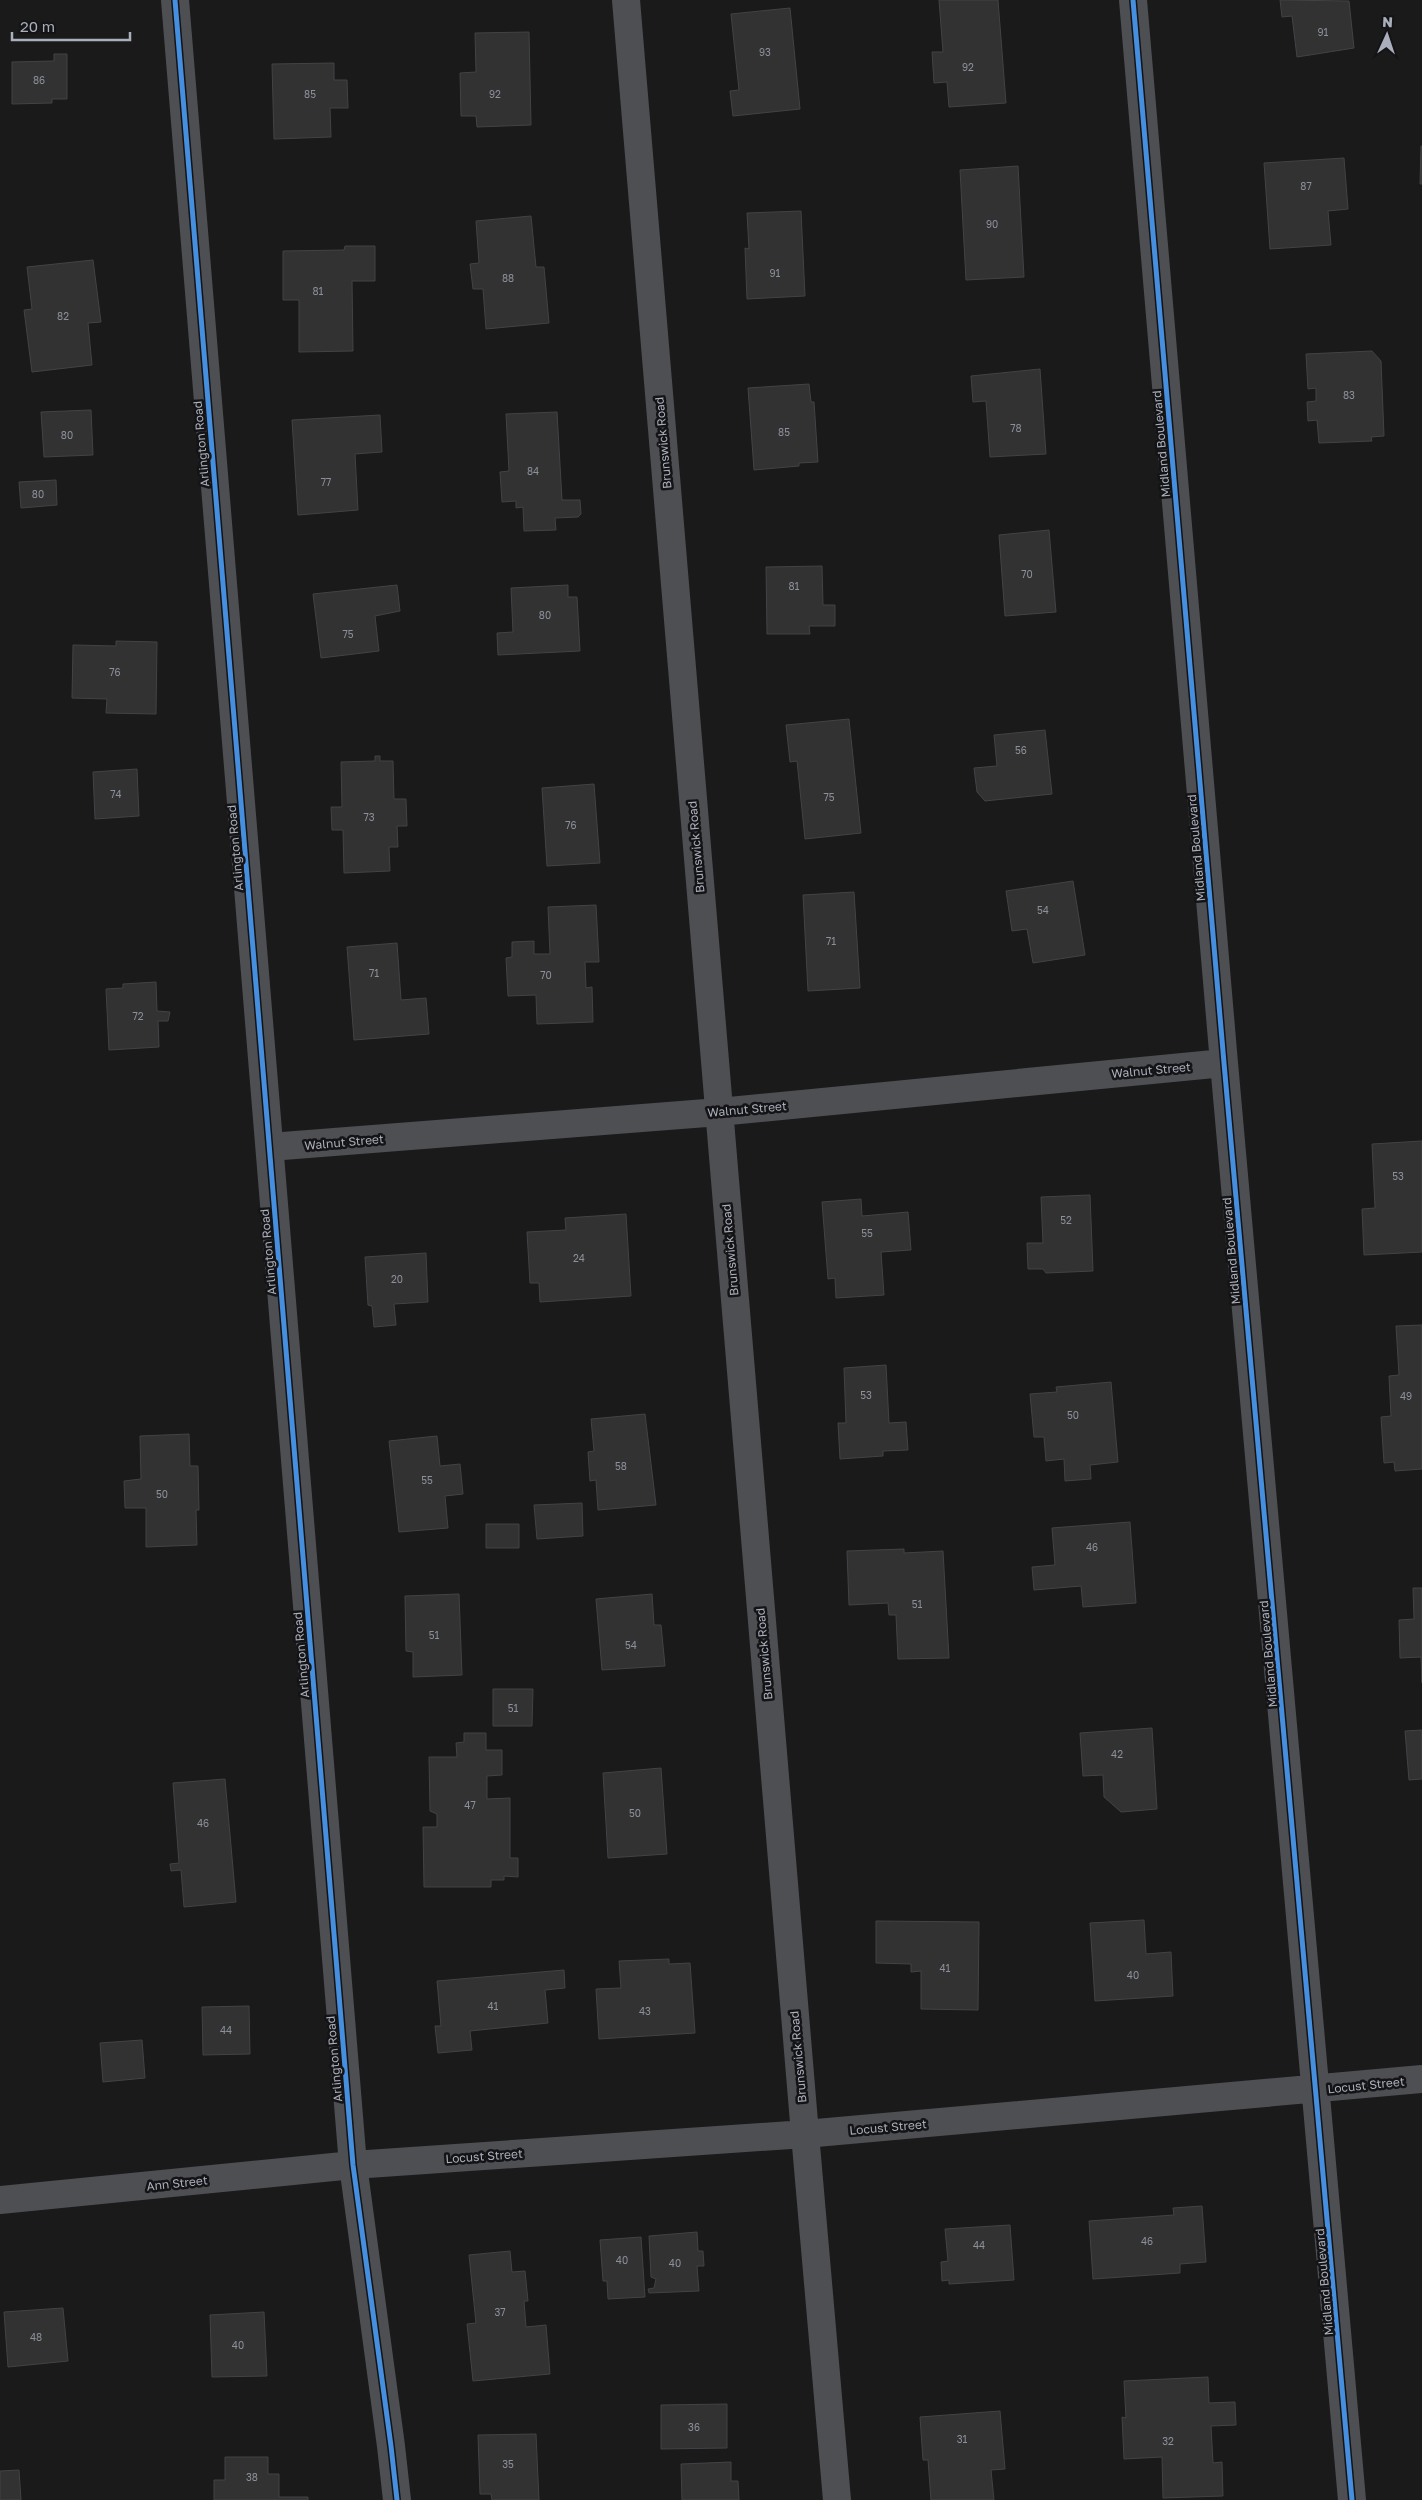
<svg xmlns="http://www.w3.org/2000/svg" width="1422" height="2500" font-family="'Golos Text',sans-serif">
<style>
.building{fill:#323232;stroke:#424346}
.lines{fill:none;stroke-linecap:round;stroke-linejoin:round}
.street{stroke:#4e4f53;stroke-width:28}
.cycleway-casing{stroke:#141416;stroke-width:8}
.cycleway{stroke:#468fdf;stroke-width:5}
.labels{text-anchor:middle;dominant-baseline:central;stroke-width:5;stroke-linejoin:round;paint-order:stroke}
.number-label{font-size:10px;fill:#8c909a}
.street-label{font-size:12px;fill:#aaafbc;stroke:#141416}
</style>
<rect width="100%" height="100%" fill="#1a1a1a"/>
<!-- building -->
<path class="building" d="M939,0H998L1006,103L949,107L947,82L934,83L932,52H943Z
M1280,0L1349,1L1354,48L1297,57L1292,16L1282,17Z
M790,8L800,109L733,116L730,91L739,90L731,14Z
M529,32L531,125L477,127L476,116H461L460,73L476,72L475,33Z
M54,54H67V99H52V103L12,104V62L54,61Z
M334,63V80H347L348,108H330L331,137L274,139L272,64Z
M1421,146H1422V184H1420Z
M1344,158L1348,209L1328,211L1331,245L1270,249L1264,163Z
M1018,166L1024,277L966,280L960,170Z
M801,211L805,296L747,299L745,248L749,249L747,213Z
M531,216L536,267H544L549,323L486,329L483,289H473L470,264L479,263L476,221Z
M345,246H375V281H352L353,351L299,352V300H283V251L344,250Z
M93,260L101,322L88,323L92,365L32,372L24,310L32,309L27,267Z
M1372,351L1381,361L1384,436L1371,437L1372,441L1319,443L1317,420L1308,421L1307,402L1316,401V388L1308,389L1306,354Z
M1040,369L1046,454L990,457L986,401L973,402L971,376Z
M809,384L811,402H814L818,462L799,463V466L754,470L748,388Z
M91,410L93,455L44,457L41,412Z
M557,412L562,500H580L581,514L578,517L555,518L556,530L524,531L523,507L516,508V501L502,502L500,472L509,471L506,414Z
M380,415L382,452L355,454L358,510L298,515L292,420Z
M56,480L57,505L21,508L19,482Z
M1049,530L1056,612L1005,616L999,535Z
M822,566L823,605H835V626H809L810,634H767L766,567Z
M397,585L400,611L375,616L379,651L321,658L313,594Z
M568,585V597H577L580,651L498,655L497,633L513,632L511,588Z
M116,641L157,642L156,714L106,713L107,699L72,698L73,645L116,646Z
M849,719L861,833L805,839L797,761L790,762L786,725Z
M1045,730L1052,794L985,801L977,792L974,768L997,766L994,735Z
M375,756H380V761H393L394,799H406L407,826H397L398,847H389L390,871L344,873L343,830H332L331,807H342L341,762L375,761Z
M137,769L139,816L95,819L93,772Z
M594,784L600,863L547,866L542,788Z
M1073,881L1085,955L1033,963L1027,929L1012,931L1006,891Z
M854,892L860,988L808,991L803,895Z
M596,905L599,962H585L586,988L592,987L593,1022L537,1024L536,995L508,996L506,958L512,957V942L534,941V954H550L548,907Z
M397,943L401,1000L426,998L429,1034L354,1040L347,947Z
M156,982L157,1011L170,1012L168,1021H158L159,1047L109,1050L106,989L123,988V984Z
M1422,1141V1252L1364,1255L1362,1209L1375,1208L1372,1144Z
M1090,1195L1093,1271L1046,1273L1043,1269H1028L1027,1243H1043L1041,1197Z
M861,1199L862,1216L908,1212L911,1250L881,1252L884,1295L836,1298L835,1278L828,1279L822,1202Z
M626,1214L631,1296L540,1302L539,1283H530L527,1232L566,1230L565,1218Z
M426,1253L428,1302L394,1304L396,1325L374,1327L372,1306L368,1305L365,1257Z
M1422,1325V1469L1395,1471L1394,1462L1384,1463L1381,1417L1391,1416L1389,1376L1399,1375L1396,1326Z
M886,1365L889,1423L906,1422L908,1450L883,1451V1456L840,1459L838,1423H846L844,1368Z
M1111,1382L1118,1462L1090,1465L1091,1479L1065,1481L1064,1459L1046,1461L1044,1437H1034L1030,1394L1057,1392L1056,1387Z
M645,1414L656,1505L598,1510L596,1480L590,1481L588,1452L594,1451L591,1419Z
M189,1434L190,1466H198L199,1510H196L197,1545L146,1547V1508H125L124,1481L141,1479L140,1436Z
M437,1436L440,1466L460,1464L463,1494L445,1496L448,1528L399,1532L389,1441Z
M582,1503L583,1536L537,1539L534,1505Z
M1130,1522L1136,1603L1083,1607L1081,1586L1034,1590L1032,1567L1055,1565L1052,1528Z
M486,1524H519V1548H486Z
M904,1549V1553L943,1551L949,1658L898,1659L896,1615H889L888,1603L849,1605L847,1551Z
M1413,1588H1422V1683L1421,1657L1400,1658L1399,1620L1414,1619Z
M459,1594L462,1675L413,1677V1652L406,1651L405,1596Z
M652,1594L654,1625H661L665,1666L602,1670L596,1599Z
M493,1689H533L532,1726H493Z
M1152,1728L1157,1809L1121,1812L1104,1797L1103,1775L1083,1776L1080,1733Z
M1422,1730V1779L1409,1780L1405,1731Z
M464,1733H486V1750H502V1775L487,1776V1799L510,1798V1858H518V1877L504,1876V1880H491V1887H424L423,1827H437V1814L430,1811L429,1757H457L456,1743L464,1742Z
M661,1768L667,1854L608,1858L603,1773Z
M225,1779L236,1902L184,1907L181,1870L171,1871L170,1864L179,1863L173,1783Z
M1144,1920L1146,1954L1171,1952L1173,1996L1095,2001L1090,1923Z
M876,1921L979,1922L978,2010L921,2009V1971L911,1972V1964L876,1963Z
M669,1959V1964L690,1963L695,2033L599,2039L596,1989L621,1988L619,1961Z
M564,1970L565,1988L545,1990L548,2023L470,2031L472,2050L438,2053L435,2026H441L437,1981Z
M249,2006L250,2054L203,2055L202,2007Z
M142,2040L145,2078L103,2082L100,2043Z
M1202,2206L1206,2262L1180,2264V2273L1093,2279L1089,2221L1174,2215L1173,2208Z
M1010,2225L1014,2280L949,2284V2280L942,2281L941,2262L948,2261L945,2229Z
M697,2232L698,2251H703L704,2266H697L699,2291L649,2293L648,2289L654,2288L656,2279L651,2277L649,2236Z
M641,2237L645,2297L608,2299L607,2281H603L600,2240Z
M510,2251L512,2272L525,2271L528,2301H524L526,2327L546,2325L550,2374L473,2381L467,2324L476,2323L469,2255Z
M63,2308L68,2361L8,2367L4,2312Z
M264,2312L267,2376L212,2377L210,2315Z
M1208,2377L1209,2403L1235,2402L1236,2425L1211,2426L1213,2463L1222,2462L1223,2496L1163,2498L1162,2457L1124,2459L1122,2417L1126,2418L1124,2381Z
M727,2404V2448L661,2449V2405Z
M1000,2411L1005,2469L991,2470L994,2500H931L928,2460H923L920,2417Z
M536,2434L539,2500H492L491,2494H480L478,2435Z
M225,2457H268V2474H279V2497H308V2500H214V2480H225Z
M731,2462V2481H738L739,2500H682L681,2464Z
M19,2470L21,2500H0V2471Z"/>
<g class="lines">
<!-- street -->
<path class="street" d="M175,0L353,2165L391,2446L397,2500
M626,0L805,2134L837,2500
M1133,0L1224,1063L1352,2500
M270,1147L719,1112L1224,1063
M0,2200L353,2165L805,2134L1422,2079"/>
<defs>
<path id="cycleway" d="M175,0L353,2165L391,2446L397,2500
M1133,0L1224,1063L1352,2500"/>
</defs>
<!-- cycleway casing -->
<use href="#cycleway" class="cycleway-casing"/>
<!-- cycleway -->
<use href="#cycleway" class="cycleway"/>
</g>
<g class="labels">
<!-- number labels -->
<g class="number-label">
<text x="1323" y="32">91</text>
<text x="765" y="52">93</text>
<text x="968" y="67">92</text>
<text x="39" y="80">86</text>
<text x="310" y="94">85</text>
<text x="495" y="94">92</text>
<text x="1306" y="186">87</text>
<text x="992" y="224">90</text>
<text x="775" y="273">91</text>
<text x="508" y="278">88</text>
<text x="318" y="291">81</text>
<text x="63" y="316">82</text>
<text x="1349" y="395">83</text>
<text x="1016" y="428">78</text>
<text x="784" y="432">85</text>
<text x="67" y="435">80</text>
<text x="533" y="471">84</text>
<text x="326" y="482">77</text>
<text x="38" y="494">80</text>
<text x="1027" y="574">70</text>
<text x="794" y="586">81</text>
<text x="545" y="615">80</text>
<text x="348" y="634">75</text>
<text x="115" y="672">76</text>
<text x="1021" y="750">56</text>
<text x="116" y="794">74</text>
<text x="829" y="797">75</text>
<text x="369" y="817">73</text>
<text x="571" y="825">76</text>
<text x="1043" y="910">54</text>
<text x="831" y="941">71</text>
<text x="374" y="973">71</text>
<text x="546" y="975">70</text>
<text x="138" y="1016">72</text>
<text x="1398" y="1176">53</text>
<text x="1066" y="1220">52</text>
<text x="867" y="1233">55</text>
<text x="579" y="1258">24</text>
<text x="397" y="1279">20</text>
<text x="866" y="1395">53</text>
<text x="1406" y="1396">49</text>
<text x="1073" y="1415">50</text>
<text x="621" y="1466">58</text>
<text x="427" y="1480">55</text>
<text x="162" y="1494">50</text>
<text x="1092" y="1547">46</text>
<text x="917" y="1604">51</text>
<text x="434" y="1635">51</text>
<text x="631" y="1645">54</text>
<text x="513" y="1708">51</text>
<text x="1117" y="1754">42</text>
<text x="470" y="1805">47</text>
<text x="635" y="1813">50</text>
<text x="203" y="1823">46</text>
<text x="945" y="1968">41</text>
<text x="1133" y="1975">40</text>
<text x="493" y="2006">41</text>
<text x="645" y="2011">43</text>
<text x="226" y="2030">44</text>
<text x="1147" y="2241">46</text>
<text x="979" y="2245">44</text>
<text x="622" y="2260">40</text>
<text x="675" y="2263">40</text>
<text x="500" y="2312">37</text>
<text x="36" y="2337">48</text>
<text x="238" y="2345">40</text>
<text x="694" y="2427">36</text>
<text x="962" y="2439">31</text>
<text x="1168" y="2441">32</text>
<text x="508" y="2464">35</text>
<text x="252" y="2477">38</text>
</g>
<!-- street labels -->
<g class="street-label">
<text transform="translate(663 443) rotate(-95)">Brunswick Road</text>
<text transform="translate(201 444) rotate(-95)">Arlington Road</text>
<text transform="translate(1161 444) rotate(-95)">Midland Boulevard</text>
<text transform="translate(696 847) rotate(-95)">Brunswick Road</text>
<text transform="translate(235 848) rotate(-95)">Arlington Road</text>
<text transform="translate(1196 848) rotate(-95)">Midland Boulevard</text>
<text transform="translate(1151 1070) rotate(-5)">Walnut Street</text>
<text transform="translate(747 1109) rotate(-5)">Walnut Street</text>
<text transform="translate(344 1142) rotate(-5)">Walnut Street</text>
<text transform="translate(730 1250) rotate(-95)">Brunswick Road</text>
<text transform="translate(1231 1251) rotate(-95)">Midland Boulevard</text>
<text transform="translate(268 1252) rotate(-95)">Arlington Road</text>
<text transform="translate(764 1654) rotate(-95)">Brunswick Road</text>
<text transform="translate(1268 1654) rotate(-95)">Midland Boulevard</text>
<text transform="translate(301 1655) rotate(-95)">Arlington Road</text>
<text transform="translate(798 2057) rotate(-95)">Brunswick Road</text>
<text transform="translate(334 2059) rotate(-95)">Arlington Road</text>
<text transform="translate(1366 2085) rotate(-6)">Locust Street</text>
<text transform="translate(888 2127) rotate(-5)">Locust Street</text>
<text transform="translate(484 2156) rotate(-4)">Locust Street</text>
<text transform="translate(177 2183) rotate(-6)">Ann Street</text>
<text transform="translate(1324 2282) rotate(-95)">Midland Boulevard</text>
</g>
</g>
<!-- north arrow -->
<g transform="translate(1387 35) rotate(3)" stroke="#141416" stroke-width="4" paint-order="stroke">
<path d="M0-4L9 19L0 12L-9 19Z" fill="#aaafbc"/>
<text y="-8" font-size="14" font-weight="bold" text-anchor="middle" fill="#aaafbc">N</text>
</g>
<!-- scale -->
<path d="M12 32v8h118v-8" fill="none" stroke="#aaafbc" stroke-width="2.5"/>
<text x="20" y="32" font-size="15" fill="#aaafbc" stroke="#141416" stroke-width="4" paint-order="stroke">20 m</text>
</svg>
